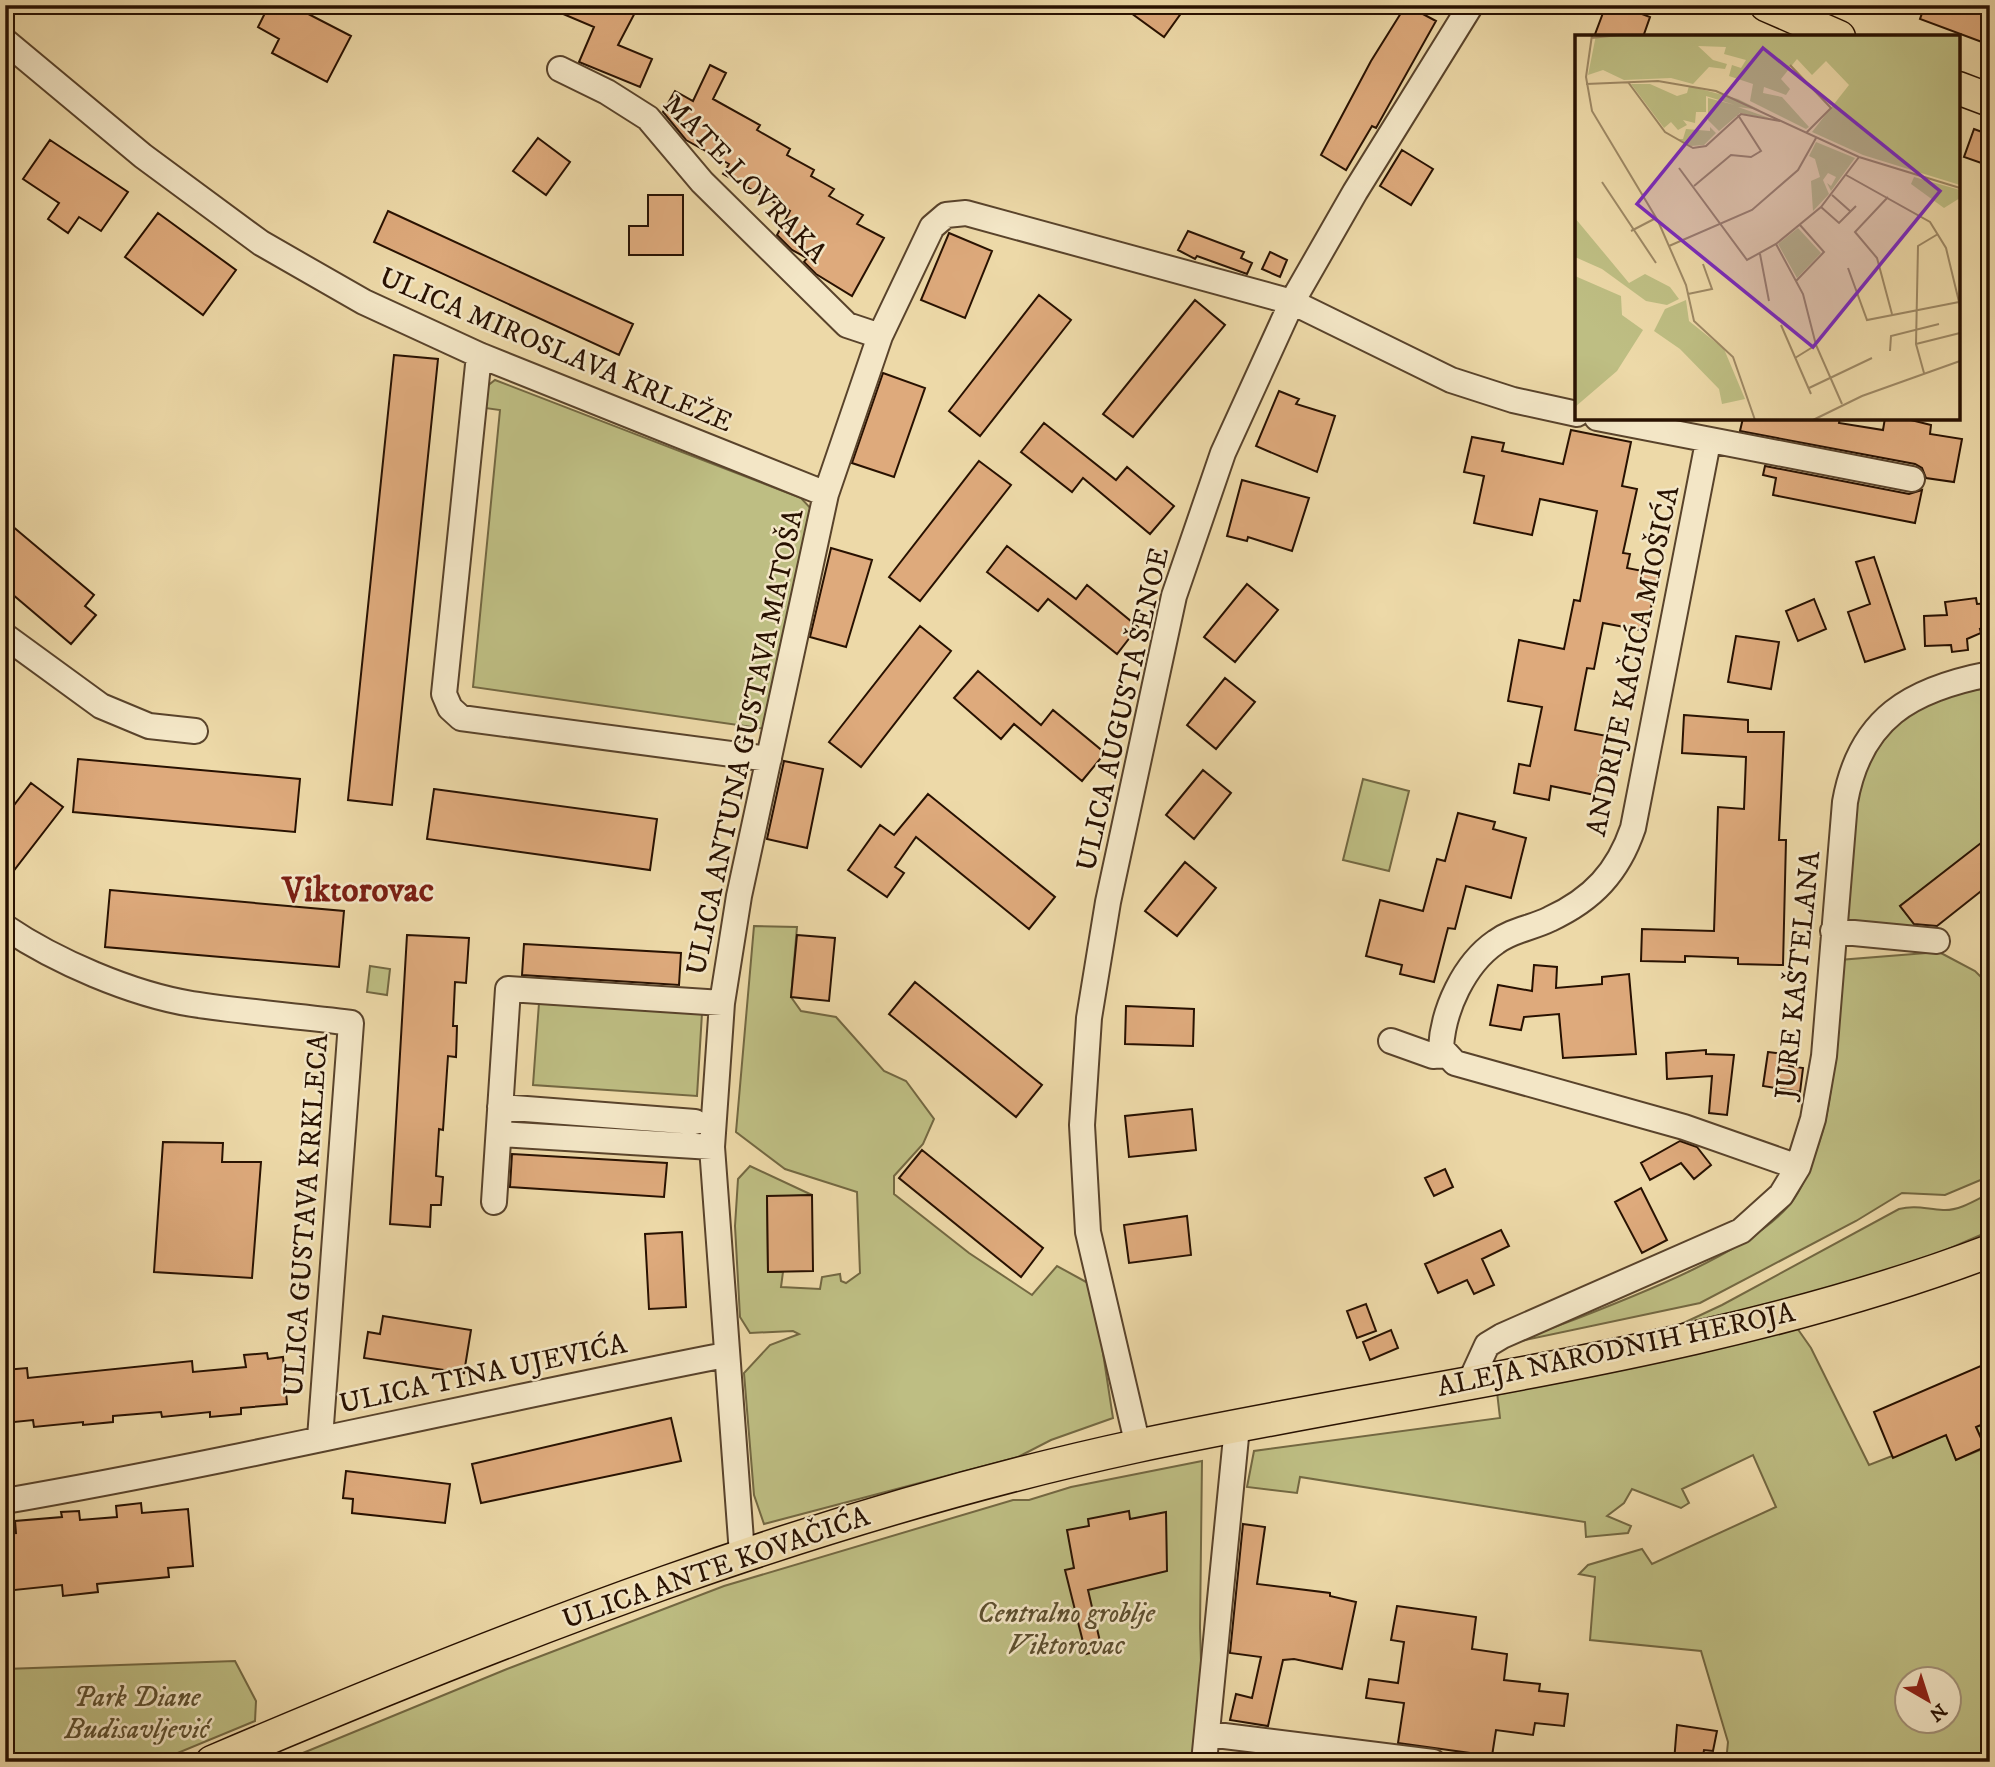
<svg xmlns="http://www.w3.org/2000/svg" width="1995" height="1767" font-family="'IM FELL DW Pica',serif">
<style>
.green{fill:#bebe83;stroke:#736842;stroke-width:2;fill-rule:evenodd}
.building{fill:#deaa7c;stroke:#281101;stroke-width:2}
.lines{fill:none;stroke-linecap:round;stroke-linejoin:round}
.minor-casing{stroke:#59432b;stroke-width:28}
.major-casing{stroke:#281101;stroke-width:35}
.minor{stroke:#f3e6c6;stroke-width:24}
.major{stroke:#edd9a8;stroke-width:32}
.labels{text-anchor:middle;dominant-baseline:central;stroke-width:5;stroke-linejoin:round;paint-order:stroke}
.street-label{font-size:28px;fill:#281101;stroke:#f3e6c6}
.park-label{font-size:28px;font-style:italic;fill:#5c4e2e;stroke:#f3e6c6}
.district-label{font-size:35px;font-weight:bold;fill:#7a1f14;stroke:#f3e6c6}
.inset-road{fill:none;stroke:#9e8965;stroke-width:2}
.view{fill:#7b2cbf;fill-opacity:0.15;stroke:#7b2cbf;stroke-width:3.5}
.inset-edge{fill:none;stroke:#281101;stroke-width:3.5}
</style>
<rect width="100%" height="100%" fill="#edd9a8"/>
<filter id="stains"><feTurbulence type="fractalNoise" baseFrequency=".00286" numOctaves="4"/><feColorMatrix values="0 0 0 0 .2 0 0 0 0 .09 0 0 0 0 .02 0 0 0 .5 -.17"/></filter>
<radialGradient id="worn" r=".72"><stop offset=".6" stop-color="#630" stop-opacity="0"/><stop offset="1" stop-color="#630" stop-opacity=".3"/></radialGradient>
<!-- green -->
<path class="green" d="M495,380L801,498L814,512L765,729L473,687L500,410L485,408L486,387Z
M1990,687V838L1900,906L1922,934L1845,924C1852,837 1843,735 1942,698C1957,692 1974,691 1990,687Z
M1363,779L1409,791L1389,871L1343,860Z
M754,926L797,927L791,997L801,1011L836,1017L884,1071L906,1081L934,1119L923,1144L894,1176V1194L969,1253L1032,1295L1057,1266L1088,1283L1101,1340L1113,1418L1051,1440L1018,1457L764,1524L754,1495L744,1373L770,1345L799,1334L793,1331L750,1333L740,1317L735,1226L738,1179L750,1166L812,1195L767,1197L768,1272H783L781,1287L820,1289L822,1277L840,1274L841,1281L846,1283L860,1273L857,1192L785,1169L736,1132Z
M1939,952L1975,971L1990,986V1176L1945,1195L1902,1193L1856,1221L1700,1303L1516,1342C1586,1314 1753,1258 1794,1199C1806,1181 1817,1150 1823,1130C1837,1079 1835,1013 1839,960Z
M370,966L390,969L387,995L367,992Z
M539,1003L702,1013L697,1096L533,1085Z
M1990,1193V1231L1888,1275L1677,1326L1722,1305L1899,1209C1915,1205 1926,1209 1943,1210C1959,1211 1976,1200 1990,1193Z
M1797,1328L1811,1348L1869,1465L1946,1435L1956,1460L1985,1448L1976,1427L1990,1421V1762H1726L1728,1742L1701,1651L1590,1640L1595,1577L1579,1574L1588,1565L1642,1549L1652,1564L1776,1507L1753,1455L1682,1489L1689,1503L1681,1508L1632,1489L1624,1503L1607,1516L1631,1526L1628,1533L1586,1537L1585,1522L1300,1477L1297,1493L1247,1487L1254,1451L1500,1418L1497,1392ZM1908,1680H1950V1722H1908Z
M1202,1461L1200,1628L1204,1762H281L507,1669L724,1586L1013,1500H1029L1071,1487Z
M235,1661L256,1701L255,1721L156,1762H5V1669Z"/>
<!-- building -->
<path class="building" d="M269,5H291L351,36L327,82L272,53L279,39L258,27Z
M542,5H639L618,45L652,59L640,87L579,62L594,27Z
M1120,5H1187L1164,37Z
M1406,5L1436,21L1376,128L1372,126L1346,170L1321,155L1371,61Z
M1606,5H1618L1650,17L1643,37H1594Z
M1925,5H1990V45L1920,19Z
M710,65L726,73L713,99L760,125L757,130L790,149L787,155L814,170L811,176L834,189L829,196L863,215L857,224L884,238L852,296L816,274L804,262L807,258L792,250L777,235L790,211L723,174L729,164L686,140L663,112L675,91L693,101Z
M1974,129L1990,135V166L1964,157Z
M538,138L570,162L546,195L513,171Z
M50,140L128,192L101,231L79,217L68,233L48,219L59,203L23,179Z
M1402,150L1433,169L1411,205L1380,186Z
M648,195H683V255H629V226H648Z
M388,211L633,324L619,355L374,242Z
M158,213L236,270L203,315L125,257Z
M1188,231L1244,252L1241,258L1252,263L1247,274L1197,256L1195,259L1178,250Z
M949,233L992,251L965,318L921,300Z
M1270,252L1287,260L1280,277L1262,269Z
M1039,295L1071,320L980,436L949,411Z
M1195,300L1225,325L1133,437L1103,414Z
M394,355L438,359L392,805L348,800Z
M883,373L925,388L894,477L852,463Z
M1279,391L1299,399L1296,404L1335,416L1317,472L1256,446Z
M1743,418H1840L1839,423L1883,430L1885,418H1903L1931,425L1930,434L1962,439L1954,482L1926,478L1922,468L1915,464L1740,431Z
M1044,423L1116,480L1127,467L1174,506L1150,534L1083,478L1072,492L1021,452Z
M1571,430L1631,442L1622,486L1637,489L1623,553L1630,554L1627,568L1658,574L1646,631L1603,623L1594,669L1587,668L1575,730L1607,736L1595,795L1551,786L1549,800L1514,793L1519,764L1530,766L1542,707L1508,701L1519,640L1564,649L1574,600L1580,601L1597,511L1540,499L1532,535L1474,523L1484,476L1464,472L1472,437L1504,443L1502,451L1563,464Z
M979,461L1011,485L920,601L889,577Z
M1765,466L1909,494L1922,490L1915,523L1773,495L1776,478L1763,475Z
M1242,480L1309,498L1292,551L1248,537L1247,541L1227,536Z
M5,520L94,595L85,606L96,615L71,644L5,588Z
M1007,546L1076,599L1087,585L1138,627L1117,654L1048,599L1038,611L987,572Z
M831,548L872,560L846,647L810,637Z
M1874,557L1905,649L1865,662L1848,612L1870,604L1856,562Z
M1247,584L1278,610L1235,662L1204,637Z
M1976,598L1977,604L1990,603V628L1980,629L1981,633L1967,639L1968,650L1952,652L1951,645L1925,646L1924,616L1947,615L1945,602Z
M1814,599L1826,629L1798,641L1786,611Z
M920,626L951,651L861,767L829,742Z
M1736,636L1779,642L1771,689L1728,682Z
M978,671L1041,725L1053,710L1105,753L1082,781L1014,724L1001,739L954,698Z
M1225,678L1255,702L1216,749L1187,725Z
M1684,715L1748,720V732H1784L1779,840H1786L1783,965L1738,964V958L1685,956V962L1641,961L1642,929L1714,931L1718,807L1744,809L1746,757L1682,753Z
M78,759L300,779L295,832L73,812Z
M784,761L823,769L807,848L767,839Z
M1203,770L1231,793L1194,839L1166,815Z
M31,783L63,807L5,882V817Z
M434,789L657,819L650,870L427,839Z
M928,794L1055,897L1029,929L916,837L895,867L904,873L887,897L848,870L880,825L894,835Z
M1458,813L1495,822L1493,829L1526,838L1511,898L1466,886L1455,929L1448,928L1434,982L1400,974L1402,965L1366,956L1380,900L1423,911L1437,859L1445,861Z
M1990,836V884L1937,926L1914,924L1900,906Z
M1185,862L1216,888L1177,936L1145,911Z
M110,890L344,911L339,967L105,947Z
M407,935L469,938L466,983L455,982L453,1026H457L456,1057L448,1056L443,1130L439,1129L436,1176L443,1177L441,1205H431L430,1227L390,1224Z
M797,935L835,938L829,1001L791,997Z
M524,944L681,953L679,985L522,975Z
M1534,965L1557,967L1556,988L1602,984V977L1629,974L1636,1054L1563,1058L1559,1014L1524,1017L1521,1030L1490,1025L1498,985L1532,991Z
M915,982L1042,1085L1016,1117L889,1014Z
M1126,1006L1194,1009L1193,1046L1125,1044Z
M1706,1050V1054L1734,1055L1727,1115L1709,1113L1712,1076L1667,1079L1666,1053Z
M1768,1052L1791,1055L1789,1066L1803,1068L1800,1092L1763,1086Z
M1192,1109L1196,1150L1129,1157L1125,1116Z
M1680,1141L1697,1147L1711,1165L1694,1179L1681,1163L1650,1180L1641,1163Z
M163,1142L223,1143L222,1162H261L252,1278L154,1272Z
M922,1150L1043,1248L1021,1277L899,1178Z
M512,1154L667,1163L664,1197L510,1187Z
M1445,1169L1453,1187L1434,1196L1425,1178Z
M1641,1188L1667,1240L1642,1253L1615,1202Z
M812,1195L813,1271L768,1272L767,1196Z
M1187,1216L1191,1255L1129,1263L1124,1225Z
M1501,1230L1509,1246L1482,1259L1494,1285L1474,1294L1467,1280L1438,1293L1425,1264Z
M682,1232L686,1307L649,1309L645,1234Z
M1366,1304L1376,1331L1357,1338L1347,1311Z
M383,1316L471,1330L464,1373L364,1358L368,1332L380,1334Z
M1391,1330L1398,1348L1370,1360L1363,1342Z
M267,1353L268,1359L283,1357L287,1404L241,1408V1414L210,1417V1412L162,1417L161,1412L113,1416V1422L83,1425V1422L34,1427L33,1420L5,1423V1370L27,1368L28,1378L192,1361L193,1372L246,1367L244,1355Z
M1990,1362V1421L1976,1427L1985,1447L1956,1460L1946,1435L1893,1458L1874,1412Z
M671,1418L681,1461L481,1503L472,1464Z
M346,1471L450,1484L445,1523L352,1513L353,1499L343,1498Z
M141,1503L142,1513L188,1509L193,1566L168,1568L169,1577L97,1584L98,1592L63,1596L62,1585L5,1591V1534L16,1533L15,1521L62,1517L61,1512L79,1511L80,1520L117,1517L116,1506Z
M1129,1511L1130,1519L1166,1512L1167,1571L1088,1590L1102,1650L1086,1654L1065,1570L1074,1568L1067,1530L1089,1526L1088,1519Z
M1243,1524L1265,1527L1257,1584L1330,1593V1596L1356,1602L1342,1669L1294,1659L1283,1660L1268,1726L1230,1720L1236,1694L1252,1698L1261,1657L1230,1653Z
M1397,1606L1476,1617L1472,1649L1507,1654L1504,1680L1540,1684L1539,1691L1568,1694L1564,1726L1535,1723L1533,1735L1496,1730L1492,1756L1398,1743L1404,1703L1366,1698L1369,1679L1398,1683L1404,1642L1391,1640Z
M1677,1725L1717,1731L1713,1751L1704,1750L1702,1762H1674Z"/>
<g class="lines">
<defs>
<path id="minor" d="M5,41L143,156L261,243L364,302L479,355L826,494
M560,69L607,92L648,118L702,182L847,325L880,336
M479,355L444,694L450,708L461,718L769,759
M1597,418L1912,479
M1708,442L1633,828C1618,872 1593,899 1550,919C1532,928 1512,930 1496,942C1464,964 1443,1010 1441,1048L1455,1063L1684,1127L1798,1167
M5,636L101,706L149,726L195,731
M5,927C55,961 131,994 192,1004C244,1012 298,1016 351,1023L320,1438
M1833,931L1937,941
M1391,1041L1433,1056L1445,1055
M500,1107L695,1122
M499,1134L712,1147
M494,1202L508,989L722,1003
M1470,1382L1487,1345L1502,1336L1741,1231L1781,1195L1798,1167L1813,1119L1824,1056L1845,802C1860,718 1911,689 1990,674
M1138,1446L1088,1232L1082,1125L1089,1018L1108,902L1174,596L1223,453L1292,302L1355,192L1471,5
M5,1501C246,1459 485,1402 725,1355
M742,1554L712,1147L722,1003L739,896L826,494L880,336L932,227L946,215L966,213L1292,302L1451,380L1513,400L1577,414
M1208,1734L1433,1762
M1204,1762L1237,1427"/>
<path id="major" d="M1766,5L1839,37
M1958,88L1990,100
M212,1762C512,1634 817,1515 1137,1446C1422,1385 1716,1355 1990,1251"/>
</defs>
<!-- minor casing -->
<use href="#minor" class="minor-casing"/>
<!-- major casing -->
<use href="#major" class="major-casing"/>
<!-- minor -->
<use href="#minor" class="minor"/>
<!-- major -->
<use href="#major" class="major"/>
</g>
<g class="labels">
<!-- street labels -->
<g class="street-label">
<text transform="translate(745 179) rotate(46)">MATE LOVRAKA</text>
<text transform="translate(556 350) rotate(23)">ULICA MIROSLAVA KRLEŽE</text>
<text transform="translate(1633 661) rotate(-78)">ANDRIJE KAČIĆA MIOŠIĆA</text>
<text transform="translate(1123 709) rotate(-77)">ULICA AUGUSTA ŠENOE</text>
<text transform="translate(745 742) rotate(-78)">ULICA ANTUNA GUSTAVA MATOŠA</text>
<text transform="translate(1798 975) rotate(-84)">JURE KAŠTELANA</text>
<text transform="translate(306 1215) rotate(-86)">ULICA GUSTAVA KRKLECA</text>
<text transform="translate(1616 1350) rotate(-12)">ALEJA NARODNIH HEROJA</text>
<text transform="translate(483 1374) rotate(-12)">ULICA TINA UJEVIĆA</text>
<text transform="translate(716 1568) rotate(-19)">ULICA ANTE KOVAČIĆA</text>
</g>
<!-- park labels -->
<g class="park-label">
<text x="1066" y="1613">Centralno groblje<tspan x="1066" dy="32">Viktorovac</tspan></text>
<text x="137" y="1697">Park Diane<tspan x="137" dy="32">Budisavljević</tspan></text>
</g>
<!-- district labels -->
<g class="district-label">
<text x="358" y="891">Viktorovac</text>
</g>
</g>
<!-- overview -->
<g transform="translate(1575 35)">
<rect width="385" height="385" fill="#edd9a8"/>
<path d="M21,0H385V150L288,120L237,97L274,50L251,26L237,40L222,24L206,44L215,54L211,60L189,52L188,58L207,62L234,92L231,94L175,66L178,49L154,41L157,30L166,33L171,25L149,19L151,12L123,11L138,25L152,29L150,34L134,32L118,49L96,43L49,45L28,35L13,40ZM56,49H75L102,61L112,58L114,51L163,64L185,75L163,72L200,85L165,78L144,96L133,85V63L160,70L131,61V77H121L120,88L108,85L112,90L103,95L96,87L89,93ZM135,92L141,98L129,110L116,111L103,104H108L111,94L135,96ZM241,107L280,123L256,156L252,148L256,151L261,142L253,138L248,145L254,159L238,176L236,146L245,142L240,124L234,121ZM339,142L385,155V163L369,173L336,149ZM0,183L54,248L70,239L95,252L104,264L92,270L71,266L27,234L0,222ZM223,193L246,218L222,243L203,209ZM0,241L46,261L47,280L68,295L42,336L0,372ZM111,265L114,286L149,314L170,364L147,369L144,354L105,314L79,296L90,274Z" fill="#bebe83"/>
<path class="inset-road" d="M17,0L11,42L17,76L83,186L111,250L119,286L158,322L180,385M16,3L44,0M215,30L256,73L231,98M53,47L90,97L118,113L131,111L166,79L205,86M11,49L83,46L141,56L284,122L385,153M104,133L172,225L201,209L246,172L284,122M271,140L355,187L371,213L385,271M27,147L81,228M119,151L156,120L176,122L186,116L163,80M257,160L275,176M313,162L280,197L302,223L317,279M246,172L264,188L281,171M56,196L81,183M201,209L228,259L241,310L267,369M94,211L177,175L223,135L241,103M185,219L194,266M273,233L292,285L384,267M221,246L249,217L225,190M113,259L137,254L128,229M206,290L236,359M341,309L385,298M315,316L316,301L364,289M220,323L241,310M349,338L341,309L343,211L363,199M234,353L297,323M238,385L287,361L385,326"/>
<path class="view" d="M188,13L365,156L238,312L62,169Z"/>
<rect width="385" height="385" class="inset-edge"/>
</g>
<!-- margin -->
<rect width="1995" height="1767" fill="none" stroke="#edd9a8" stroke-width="28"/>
<rect x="7" y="7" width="1981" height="1753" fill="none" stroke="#281101" stroke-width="3.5"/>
<rect x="14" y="14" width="1967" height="1739" fill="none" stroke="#281101" stroke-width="2"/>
<!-- north arrow -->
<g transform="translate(1928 1700) rotate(141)"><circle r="33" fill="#f3e6c6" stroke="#a29177" stroke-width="2"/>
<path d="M0-5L12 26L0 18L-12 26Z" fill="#8f2418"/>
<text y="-10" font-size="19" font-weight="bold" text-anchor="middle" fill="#281101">N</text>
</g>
<rect width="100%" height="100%" filter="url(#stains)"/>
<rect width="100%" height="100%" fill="url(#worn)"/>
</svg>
